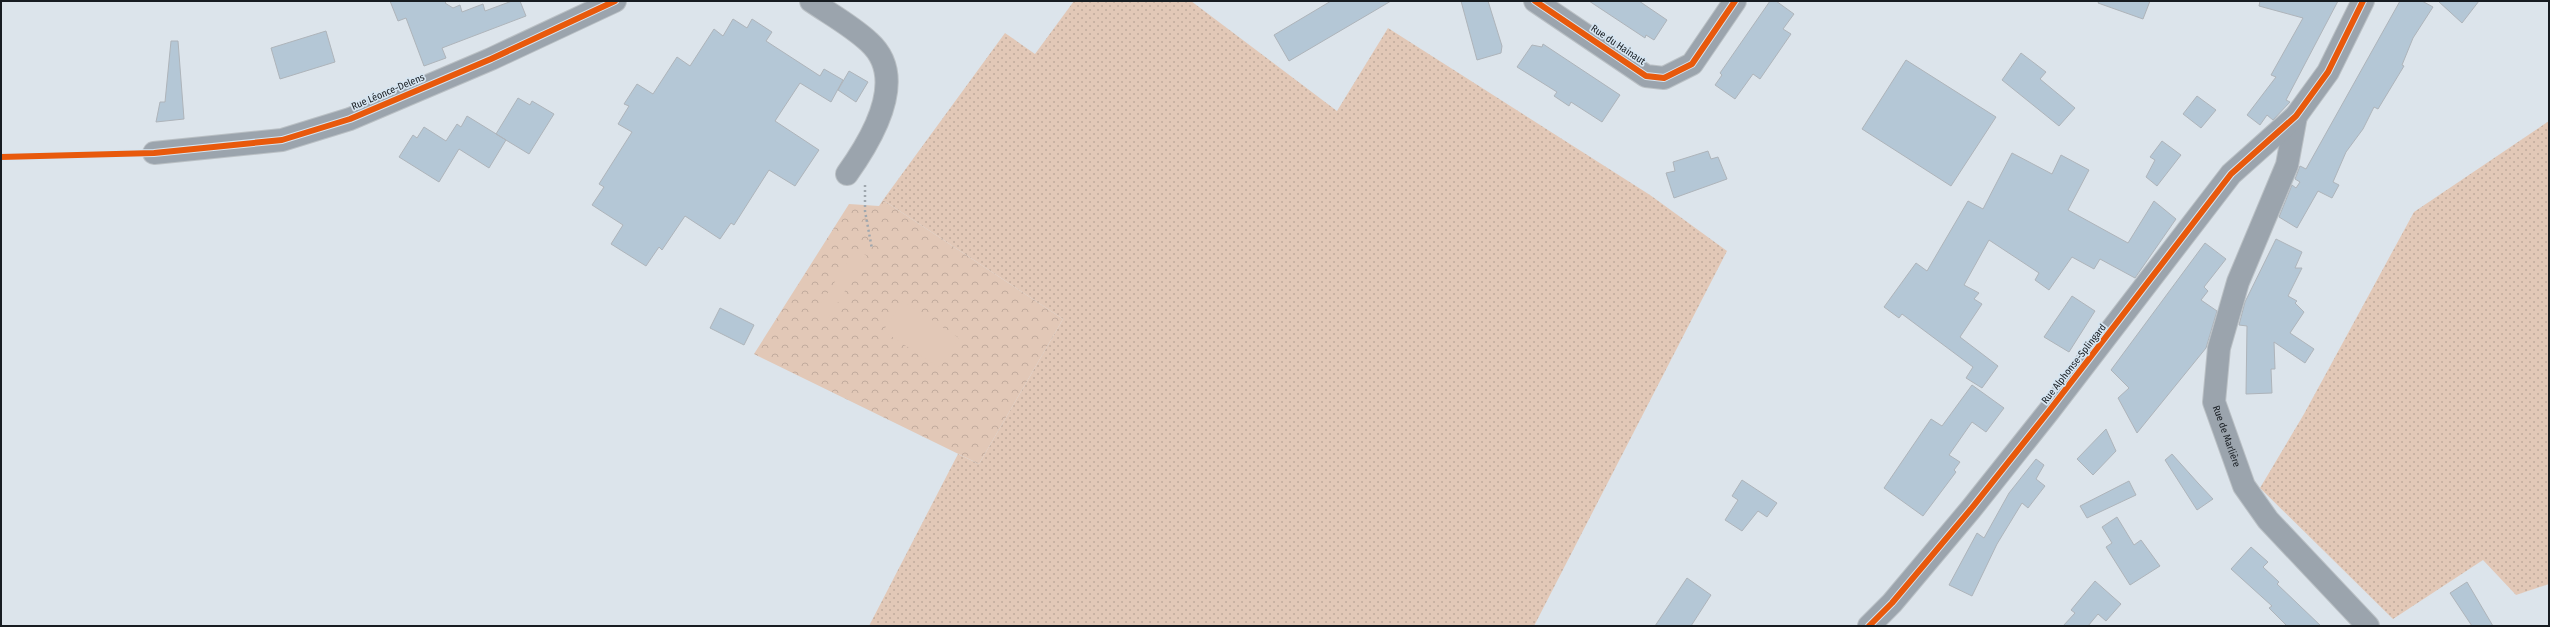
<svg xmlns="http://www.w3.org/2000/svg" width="2550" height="627" font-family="'Fira Sans Condensed',sans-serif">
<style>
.grass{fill:url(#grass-dots)}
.park{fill:url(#park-crowns)}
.pitch{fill:#e2c8b7}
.building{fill:#b4c7d6;stroke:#aeb4ba}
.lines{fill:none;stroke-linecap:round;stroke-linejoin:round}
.minor-casing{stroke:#bac0c5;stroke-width:24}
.path{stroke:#9fa7ae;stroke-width:2.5;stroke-dasharray:2 3;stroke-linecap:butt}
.minor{stroke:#9ba4ad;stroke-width:22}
.cycleway-casing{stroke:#d6e5f1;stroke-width:8}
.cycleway{stroke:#e8590c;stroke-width:6}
.labels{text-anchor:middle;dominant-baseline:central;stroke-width:3.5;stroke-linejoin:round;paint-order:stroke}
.street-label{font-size:10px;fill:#171c21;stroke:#d6e5f1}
</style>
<defs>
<pattern id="grass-dots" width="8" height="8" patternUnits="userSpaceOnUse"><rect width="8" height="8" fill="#e2c8b7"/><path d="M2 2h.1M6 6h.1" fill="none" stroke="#c1ab9d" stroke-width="1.8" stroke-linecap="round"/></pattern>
<pattern id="park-crowns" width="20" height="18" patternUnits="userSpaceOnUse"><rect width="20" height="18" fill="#e2c8b7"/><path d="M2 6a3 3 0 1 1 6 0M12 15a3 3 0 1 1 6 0" fill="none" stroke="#c1ab9d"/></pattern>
</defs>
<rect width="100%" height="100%" fill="#dce4eb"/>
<!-- grass -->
<path class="grass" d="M1074,1H1191L1337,111L1388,28L1650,195L1727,251L1534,626H869L958,454L979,464L1063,319L883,200L1005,33L1035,54Z
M2549,121V584L2516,595L2483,560L2393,619L2260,488L2304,414L2414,212Z"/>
<!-- park -->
<path class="park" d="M883,200L1063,319L979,464L754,354L849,204L879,206Z"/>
<!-- pitch -->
<path class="pitch" d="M856,249L867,256L828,318L816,311Z
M903,301L959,338L940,368L883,331Z"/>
<!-- building -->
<path class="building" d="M390,1H447L445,3L453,8L460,5L462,12L483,4L485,11L512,1H520L526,16L442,48L446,58L424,66L406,18L398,21Z
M1331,1H1391L1289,61L1274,35Z
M1461,1H1488L1502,46L1501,53L1477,60Z
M1589,1H1639L1667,20L1654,40L1646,35L1645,38Z
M1770,1H1776L1794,14L1783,29L1791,34L1760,79L1753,74L1735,99L1715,85L1722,75L1720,73Z
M2099,1H2150L2143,19L2098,3Z
M2260,1H2338L2286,100L2290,102L2273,120L2267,115L2260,125L2247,115L2276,77L2271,75L2303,18L2259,6Z
M2400,1H2422L2433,7L2413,38L2402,65L2404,66L2378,109L2374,107L2363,129L2346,152L2333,182L2339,185L2332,198L2318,191L2297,228L2279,217L2292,185L2296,188L2300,182L2295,179L2300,166L2306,169Z
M2438,1H2479L2462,23Z
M733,19L747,28L752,19L772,32L766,41L820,76L824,69L843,80L831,102L800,83L775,121L819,150L795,186L769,170L734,225L731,223L720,239L685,216L662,250L659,247L646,266L611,244L623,225L592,205L604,187L599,184L632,132L618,124L629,106L624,104L637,84L653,94L677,57L690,66L714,29L723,36Z
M326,31L335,62L280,79L271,48Z
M171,41H178L184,119L156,122L160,102H165Z
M1543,44L1620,95L1602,122L1571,102L1569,106L1554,96L1557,92L1517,67L1532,45L1542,47Z
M2021,53L2046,72L2040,79L2075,108L2059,126L2002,80Z
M1906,60L1996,117L1951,186L1862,129Z
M849,71L868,82L856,102L838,90Z
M2197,96L2216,110L2201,128L2183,114Z
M518,98L530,105L532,101L554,114L529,154L496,134Z
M467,116L506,140L489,168L459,149L439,182L399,157L413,135L417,138L424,127L446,141L457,124L461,127Z
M2162,141L2181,155L2157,186L2146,177L2155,160L2150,157Z
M1708,151L1711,159L1718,157L1727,179L1674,198L1666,173L1675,171L1673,162Z
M2012,153L2052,174L2061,155L2089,170L2068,210L2128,243L2154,201L2176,219L2135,278L2100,259L2094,269L2072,257L2049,290L2035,280L2039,273L1989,240L1964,285L1979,293L1974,299L1982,304L1960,337L1998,366L1982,388L1966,378L1973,367L1902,314L1899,318L1884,307L1916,263L1927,271L1968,201L1983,209Z
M2276,239L2302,252L2295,268H2302L2288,296L2297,301L2295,303L2304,312L2290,333L2314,349L2305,363L2274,342L2275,369H2271L2272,393L2246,394L2247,326L2239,325L2245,302Z
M2205,243L2226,259L2204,287L2208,291L2201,300L2217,311L2206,348L2137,433L2118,398L2129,388L2111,370Z
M2072,296L2095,311L2069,352L2044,337Z
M720,308L754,325L744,345L710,328Z
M1972,385L2004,408L1986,432L1972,422L1949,455L1960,462L1954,470L1956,472L1923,516L1884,488L1931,419L1942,426Z
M2106,429L2116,451L2093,475L2077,459Z
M2172,454L2198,483L2213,499L2197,510L2165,460Z
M2036,459L2044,465L2036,479L2045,486L2028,508L2022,503L1997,544L1972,596L1949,585L1977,533L1984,538L2009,493Z
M1742,480L1777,503L1767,517L1758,511L1742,531L1725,520L1738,500L1732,496Z
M2129,481L2136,495L2087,518L2080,506Z
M2117,517L2134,545L2141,540L2160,566L2130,585L2106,547L2112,543L2102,527Z
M2251,547L2268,562L2263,567L2279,582L2277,584L2321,626H2287L2269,608L2272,606L2231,569Z
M1687,578L1711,595L1691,626H1655Z
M2095,581L2121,604L2106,621L2098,614L2088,626H2063L2075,613L2071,610Z
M2467,582L2493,626H2472L2450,593Z"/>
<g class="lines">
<defs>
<g id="minor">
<path d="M811,1C830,14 852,26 869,42C909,78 872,139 847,174"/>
<path d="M1535,1L1646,76L1664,78L1692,64L1735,1"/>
<path id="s1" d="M2296,116L2287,165L2238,282L2219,348L2214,402L2244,486L2268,520L2368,626"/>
<path d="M154,153L282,140L350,119L491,59L615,1"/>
<path d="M1869,626L1892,603L1971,509L2049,411L2231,174L2296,116L2328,72L2363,1"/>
</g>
</defs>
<!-- minor casing -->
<use href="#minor" class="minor-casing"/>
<!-- path -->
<path class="path" d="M865,185V211L872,249"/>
<!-- minor -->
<use href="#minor" class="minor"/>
<defs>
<path id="cycleway" d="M1535,1L1646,76L1664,78L1692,64L1735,1
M1,157L154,153L282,140L350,119L491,59L615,1
M1869,626L1892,603L1971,509L2049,411L2231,174L2296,116L2328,72L2363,1"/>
</defs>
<!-- cycleway casing -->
<use href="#cycleway" class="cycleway-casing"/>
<!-- cycleway -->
<use href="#cycleway" class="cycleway"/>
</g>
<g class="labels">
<!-- street labels -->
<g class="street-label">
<text transform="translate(1618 45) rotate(34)">Rue du Hainaut</text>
<text transform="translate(388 92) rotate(-23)">Rue Léonce-Delens</text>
<text transform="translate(2074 364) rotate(-52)">Rue Alphonse-Splingard</text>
<text stroke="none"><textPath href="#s1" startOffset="336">Rue de Marlière</textPath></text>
</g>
</g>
<!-- border -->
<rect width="2550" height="627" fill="none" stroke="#171c21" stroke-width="4"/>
</svg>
